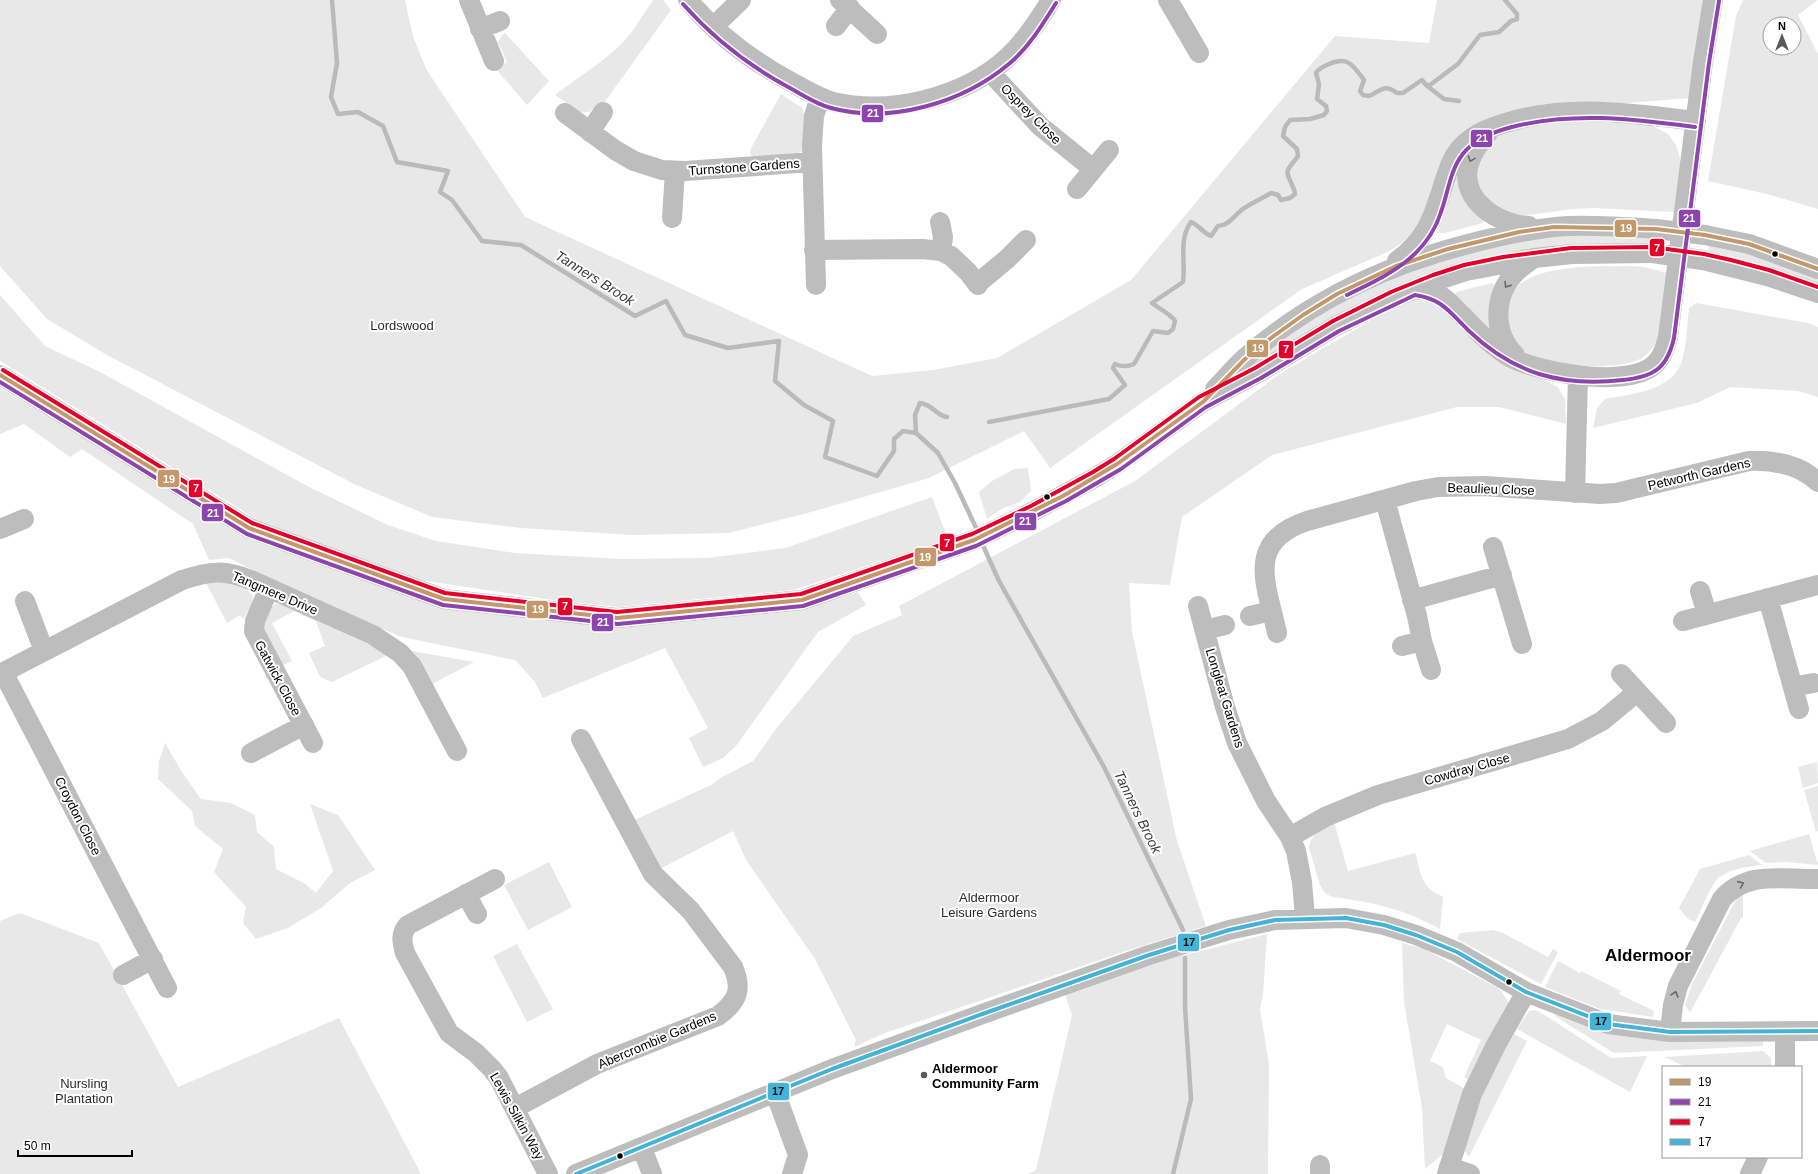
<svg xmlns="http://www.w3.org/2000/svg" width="1818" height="1174" viewBox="0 0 1818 1174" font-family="Arial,sans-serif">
  <rect width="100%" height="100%" fill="#fff"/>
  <path fill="#e8e8e8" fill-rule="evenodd" d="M 0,0 L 405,0 L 413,36 L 426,69 L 525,217 L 872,376 L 933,370 L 997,358 L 1131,280 L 1335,36 L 1429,43 L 1437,0 L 1706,0 L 1690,98 L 1627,103 L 1584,102 L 1543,104 L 1488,120 L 1424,221 L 1406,240 L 1390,251 L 1302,289 L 1050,468 L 1024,431 L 929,478 L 815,511 L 729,533 L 632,535 L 521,528 L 432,517 L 354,484 L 107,355 L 47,319 L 0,266 Z
    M 653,0 L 663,0 L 671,10 L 601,107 L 597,104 L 589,112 L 580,112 L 555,95 C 579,76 606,61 626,39 C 636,27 644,13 653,0 Z
    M 1743,0 L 1818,0 L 1798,15 L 1818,54 L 1818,209 L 1767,194 L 1708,181 L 1736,16 ZM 1770,24 L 1794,24 L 1794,48 L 1770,48 Z
    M 505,33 L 549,81 L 527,105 L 496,69 L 507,62 L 498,42 L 502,35 Z
    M 781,94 L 802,108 L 806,118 L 805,149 L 799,153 L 753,158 L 750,153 L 751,148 Z
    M 1564,119 L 1649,124 L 1668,134 L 1676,145 L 1681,162 L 1675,212 L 1594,208 L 1572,209 L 1516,217 L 1493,209 L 1475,181 L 1475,171 L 1491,139 L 1507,131 Z
    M 1461,154 L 1484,219 L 1483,223 L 1445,233 L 1437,233 Z
    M 1574,235 L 1658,238 L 1658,248 L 1523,251 L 1254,366 L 1251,362 L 1298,328 L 1357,294 L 1443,259 L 1516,242 Z
    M 1709,245 L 1744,252 L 1818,278 L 1818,284 L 1708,253 Z
    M 1632,266 L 1644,267 L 1667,273 L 1659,336 C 1656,345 1649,354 1640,359 C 1616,372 1544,366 1523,351 C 1519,348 1507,327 1506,322 C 1505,320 1506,316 1507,313 C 1507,309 1508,303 1509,298 C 1524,262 1599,267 1632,266 Z
    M 1492,283 L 1495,286 L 1494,334 L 1455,296 L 1456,292 Z
    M 0,295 L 45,346 L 100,372 L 309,487 L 388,525 L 436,541 L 515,553 L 620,559 L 707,558 L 785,548 L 932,497 L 948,539 L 793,590 L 619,607 L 566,602 L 420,580 L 256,521 L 240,509 L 0,361 Z
    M 1409,298 L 1423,298 L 1440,306 L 1503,359 L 1558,387 L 1565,399 L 1566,424 L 1499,407 L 1457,407 L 1272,455 L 1182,517 L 1170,585 L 1129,583 L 1132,632 L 1177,841 L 1206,926 L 1129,950 L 885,1033 L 854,1047 L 856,1040 L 815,959 L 746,860 L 733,831 L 660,869 L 630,822 L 711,785 L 722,777 L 753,761 L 776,729 L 853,636 L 902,615 L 899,606 L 1135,481 L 1281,373 Z
    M 1696,303 L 1808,323 L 1818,327 L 1818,397 L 1798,391 L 1730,387 L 1697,403 L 1593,428 L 1597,408 L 1605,399 C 1631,394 1671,391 1681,363 C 1687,346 1687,325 1689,308 Z
    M 0,388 L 120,458 L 244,534 L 441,604 L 605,627 L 717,618 L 809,607 L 858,592 L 866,605 L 818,632 L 736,746 L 723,758 L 703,767 L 689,738 L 708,728 L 665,648 L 543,698 L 535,682 L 515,660 L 402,637 L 309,599 L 229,558 L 209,560 L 193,524 L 82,449 L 70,457 L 24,424 L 0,434 Z
    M 1028,468 L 1031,491 L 1020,502 L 1003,508 L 987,519 L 979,492 L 992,481 L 1014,469 Z
    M 224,582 L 239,584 L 252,594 L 253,602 L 243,619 L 240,615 L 227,623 L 206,583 Z
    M 276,604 L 281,604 L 390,654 L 332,682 L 320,677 L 309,653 L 325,646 L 316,621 L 294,611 L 272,623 L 292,661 L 281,666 C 271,648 250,620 276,604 Z
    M 412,651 L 474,662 L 432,684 L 417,656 Z
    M 165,743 L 182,772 L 201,799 L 231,803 L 255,815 L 257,832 L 274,847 L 276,869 L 304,883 L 316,893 L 333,871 L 310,804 L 338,815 L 375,870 L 350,883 L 321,908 L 288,928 L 256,939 L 243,923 L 246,907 L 214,872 L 223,849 L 195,826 L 192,811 L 158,779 L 159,761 Z
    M 1817,762 L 1818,783 L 1803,788 L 1798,767 Z
    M 1818,786 L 1818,831 L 1816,832 L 1804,790 Z
    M 1334,822 L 1348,871 L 1415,853 C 1421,872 1421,889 1442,896 L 1443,898 L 1440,929 C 1401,908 1376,903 1333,897 C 1327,895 1323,892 1320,885 L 1309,848 C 1311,833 1323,828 1334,822 Z
    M 1809,834 L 1818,865 L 1786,862 L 1766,863 L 1750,851 Z
    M 1749,855 L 1762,865 C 1748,866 1723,870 1715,882 C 1707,893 1702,909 1695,922 L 1688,919 L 1679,908 L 1700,869 Z
    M 549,862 L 572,907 L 528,930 L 504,885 Z
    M 1743,893 L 1743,918 L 1741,918 L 1690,1013 L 1685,1005 L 1691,986 L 1733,905 L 1738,897 Z
    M 20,913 L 99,943 L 178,1087 L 339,1018 L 421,1174 L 0,1174 L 0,921 Z
    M 1493,930 L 1501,932 L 1548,957 L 1553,949 L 1558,952 L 1541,984 L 1457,939 L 1460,933 Z
    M 1267,934 L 1263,994 L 1260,1009 L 1269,1064 L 1268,1174 L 1028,1174 L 1036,1170 L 1072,1015 L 1065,994 L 1161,961 Z
    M 1402,943 L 1424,949 L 1498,988 C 1504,994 1507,1001 1512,1006 L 1471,1082 L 1464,1077 L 1481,1040 L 1447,1024 L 1430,1061 L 1443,1067 L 1446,1078 L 1467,1090 L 1448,1150 L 1425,1169 L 1422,1108 L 1404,1002 Z
    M 517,944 L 553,1009 L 527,1022 L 493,956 Z
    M 1558,961 L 1580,973 L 1581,971 L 1621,991 L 1619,994 L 1654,1011 L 1653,1017 L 1600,1009 L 1545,987 Z
    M 1535,1010 L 1543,1014 L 1611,1058 L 1647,1056 L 1630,1092 L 1517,1029 L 1529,1011 Z
    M 1556,1014 L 1763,1038 L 1763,1046 L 1614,1053 L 1555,1016 Z
    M 1514,1034 L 1527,1041 L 1469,1157 L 1465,1152 L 1464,1147 L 1471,1124 L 1495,1065 Z
    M 1763,1051 L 1771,1058 L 1771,1067 L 1686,1067 L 1664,1057 Z"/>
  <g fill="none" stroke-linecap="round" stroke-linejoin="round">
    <path stroke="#bababa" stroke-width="4.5" d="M 332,0 L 337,63 L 331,97 L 338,114 L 358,112 L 383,126 L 397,162 L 448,171 L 440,192 L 452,200 L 482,241 L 521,245 L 635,316 L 666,301 L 685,335 L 728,348 L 779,341 L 775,381 L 804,405 L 833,421 L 825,457 L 877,476 L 894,451 L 894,439 L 903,431 L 916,433 L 938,453 L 955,483 L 978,532
      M 1426,85 L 1444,99 L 1459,101
      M 989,422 L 1109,399 L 1125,385 L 1113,368 L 1115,364 C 1122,367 1127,367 1134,364 L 1153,331 L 1168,333 L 1173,329 L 1175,321 C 1171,314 1159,309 1152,303 L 1183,282 C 1186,262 1178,240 1191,222 C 1199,225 1203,233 1211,236 L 1218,226 C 1231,225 1235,213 1246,207 C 1254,202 1263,198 1271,193 L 1278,195 L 1281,200 L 1290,198 L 1295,194 C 1295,188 1285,174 1288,170 C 1290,165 1295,161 1298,156 L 1297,149 L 1283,136 L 1285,127 L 1290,120 L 1310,119 L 1324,115 L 1327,111 L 1326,106 L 1317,99 L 1319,84 L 1316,73 C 1319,68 1323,67 1329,64 C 1348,56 1353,65 1364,80 L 1360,91 L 1363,95 L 1369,96 C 1381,91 1384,83 1397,93 L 1403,93 L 1422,80 L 1426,85 L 1430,85 L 1458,64 L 1480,35 L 1499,32 L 1511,21 L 1517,19 L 1517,14 L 1505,0
      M 916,433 L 915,415 L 920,403 C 934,405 935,415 947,417
      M 981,541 L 999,581 L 1104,767 L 1183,930
      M 1173,1174 L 1191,1099 L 1185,1007 L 1185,958"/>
    <path stroke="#bdbdbd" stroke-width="20" d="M 469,0 L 494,61
      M 688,0 C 717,35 755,63 795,84 C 807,91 820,98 833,102 C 891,115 963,98 1007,58 C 1024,42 1039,20 1051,0
      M 840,0 L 877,34
      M 1168,0 L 1199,53
      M 836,26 L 850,8
      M 713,27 L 741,0
      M 480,29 L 500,21
      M 990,72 L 1040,126 L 1093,169
      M 565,113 L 615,150 L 634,161 L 662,170 L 685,171 L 812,162
      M 590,132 L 603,112
      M 1488,133 C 1479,143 1471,154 1468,167 C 1461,202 1500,225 1529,226
      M 1077,189 L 1109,150
      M 672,218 L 675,171
      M 940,222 L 943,237 L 941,251
      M 1705,235 L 1749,244 L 1818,269
      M 814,250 L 922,249 L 941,251 L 951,256 L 968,272 L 978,285
      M 1703,260 L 1767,276 L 1818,293
      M 1397,261 C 1435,234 1435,203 1451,163 C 1460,141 1480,131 1502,124 C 1566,103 1630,113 1696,121
      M 977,284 L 1007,259 L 1026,240
      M 816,285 L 812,145 L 814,116 L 820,97
      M 1414,289 C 1421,290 1428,290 1435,293 C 1446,297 1454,308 1463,316 C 1476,330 1492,346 1508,356 C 1538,373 1619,387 1650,368 C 1661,361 1665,349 1668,337 L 1703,62 L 1713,0
      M 1515,355 C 1492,332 1493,294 1517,271 C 1522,266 1529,262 1534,258
      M 0,375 L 249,528 L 444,599 L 617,618 L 802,600 L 974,540 L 1034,511 L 1096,477 L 1117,464 L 1203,402 L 1258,373 L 1336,326 L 1393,298 L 1435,281 L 1466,271 L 1534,258 L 1572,254 L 1652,253
      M 1215,389 C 1225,379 1234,368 1245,358 C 1309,301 1389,264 1472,243 C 1503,235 1535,228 1568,226 C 1597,225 1626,227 1656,229
      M 1575,493 L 1578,375
      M 1385,500 L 1417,616 L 1422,641 L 1431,670
      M 0,529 L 24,519
      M 1493,547 L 1522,644
      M 269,588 L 255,621 L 254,631 L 313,743
      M 1700,591 L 1707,614
      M 1768,598 L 1799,709
      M 1412,600 L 1502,575
      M 25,601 L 44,651
      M 1198,606 L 1225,707 L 1237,743 L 1266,801 L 1290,837 L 1296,851 L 1302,882 L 1305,918
      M 1250,616 L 1271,611
      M 1683,621 L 1818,585
      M 1205,630 L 1225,625
      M 1277,633 C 1267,585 1244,542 1307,521 L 1416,491 L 1438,487 L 1484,486 L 1600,494 L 1616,493 L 1749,461 C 1774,460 1799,464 1818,482
      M 1402,646 L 1422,641
      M 3,672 L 167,988
      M 0,674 L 182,580 C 210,571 225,569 253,581 L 373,635 L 400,653 L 412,666 L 457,751
      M 1621,674 L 1666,723
      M 1793,687 L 1813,683
      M 251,753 L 304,725
      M 1290,837 L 1325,817 L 1378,795 L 1568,739 L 1602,721 L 1637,692
      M 495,879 L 408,925 C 400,934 402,942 405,953 L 449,1033 L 476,1053 L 492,1069 L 499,1078 L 548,1174
      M 466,894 L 477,914
      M 123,975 L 153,959
      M 1670,1032 L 1673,1005 L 1678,986 L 1722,899 C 1747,870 1783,880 1818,879
      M 1785,1067 L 1785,1032
      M 775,1092 L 798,1155 L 792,1174
      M 515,1108 L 597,1064 L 718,1016 C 737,1002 743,990 733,967 L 691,911 L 653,874 L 581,739
      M 642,1148 L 652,1174
      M 1320,1165 L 1320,1174
      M 1449,1167 L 1470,1174
      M 576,1174 L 832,1069 L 988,1012 L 1149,955 L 1229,930 L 1275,920 L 1346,918 L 1384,925 L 1416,935 L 1457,952 L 1526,992 L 1608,1024 L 1670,1032 L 1818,1031
      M 1447,1174 L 1472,1094 L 1496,1045 L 1526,992
      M 1750,1174 L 1758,1157"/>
    <path stroke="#bdbdbd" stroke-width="20" d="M 1656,229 L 1705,235
      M 1652,253 L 1703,260"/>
    <defs>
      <path id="bus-1" d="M 0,375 L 249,528 L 444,599 L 617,618 L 802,600 L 974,540 L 1063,496 L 1117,464 L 1203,402 L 1245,359 L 1271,338 L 1303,315 L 1337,294 L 1396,266 L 1448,249 L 1519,232 L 1554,227 L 1656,229 L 1705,235 L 1749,244 L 1818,269"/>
      <path id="bus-2" d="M 683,4 C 714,39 749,66 790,88 C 803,95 816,104 831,108 C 891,124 963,103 1010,63 C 1029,47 1043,24 1056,3
        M 1347,295 C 1387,276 1427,257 1441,212 C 1448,193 1450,171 1462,155 C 1473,140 1491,133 1508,128 C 1571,111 1632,119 1695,127
        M 0,382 L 247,534 L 443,605 L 618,624 L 803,606 L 976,546 L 1066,501 L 1121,469 L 1206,407 L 1261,378 L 1339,331 L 1415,295 C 1443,299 1450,313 1469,331 C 1514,374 1562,387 1623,380 C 1653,377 1667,369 1674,338 L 1709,63 L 1719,1"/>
      <path id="bus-3" d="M 3,370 L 252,523 L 445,593 L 617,612 L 801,594 L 972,534 L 1031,506 L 1093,472 L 1114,459 L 1199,397 L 1255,368 L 1333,321 L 1391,292 L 1433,275 L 1464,265 L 1503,257 L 1571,248 L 1652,247 L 1704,254 L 1731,260 L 1769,270 L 1818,287"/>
      <path id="bus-4" d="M 576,1174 L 832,1069 L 988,1012 L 1149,955 L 1229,930 L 1275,920 L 1346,918 L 1384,925 L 1416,935 L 1457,952 L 1526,992 L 1608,1024 L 1670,1032 L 1818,1031"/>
    </defs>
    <use href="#bus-1" stroke="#fff" stroke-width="7"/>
    <use href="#bus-2" stroke="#fff" stroke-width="7"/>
    <use href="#bus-3" stroke="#fff" stroke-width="7"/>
    <use href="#bus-4" stroke="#fff" stroke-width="7"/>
    <use href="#bus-1" stroke="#c3986a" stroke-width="4"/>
    <use href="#bus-2" stroke="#8e44ad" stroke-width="4"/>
    <use href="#bus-3" stroke="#e4002b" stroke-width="4"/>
    <use href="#bus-4" stroke="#43b4d7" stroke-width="4"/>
  </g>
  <defs><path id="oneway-chevron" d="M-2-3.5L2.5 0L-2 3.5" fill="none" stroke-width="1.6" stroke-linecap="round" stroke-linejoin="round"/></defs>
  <g stroke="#686868">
    <use href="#oneway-chevron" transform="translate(1471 159) rotate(110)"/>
    <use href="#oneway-chevron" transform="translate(1507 285) rotate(122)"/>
    <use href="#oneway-chevron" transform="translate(1741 884) rotate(-24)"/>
    <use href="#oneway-chevron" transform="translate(1675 994) rotate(-74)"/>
  </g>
  <g fill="#000" stroke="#fff" stroke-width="1.5">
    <circle cx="1775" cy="254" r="3.5"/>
    <circle cx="1047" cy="497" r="3.5"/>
    <circle cx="1509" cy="982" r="3.5"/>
    <circle cx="620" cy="1156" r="3.5"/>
  </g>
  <circle fill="#595959" stroke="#fff" stroke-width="1.5" cx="924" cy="1075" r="4"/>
  <g text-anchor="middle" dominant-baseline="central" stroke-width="4" stroke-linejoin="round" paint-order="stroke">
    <g font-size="13" fill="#000" stroke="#fff">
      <text transform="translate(1031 114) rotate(45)">Osprey Close</text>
      <text transform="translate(744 167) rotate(-4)">Turnstone Gardens</text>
      <text transform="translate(1699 474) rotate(-13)">Petworth Gardens</text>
      <text transform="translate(1491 489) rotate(2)">Beaulieu Close</text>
      <text transform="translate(275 593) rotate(23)">Tangmere Drive</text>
      <text transform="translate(278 678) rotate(62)">Gatwick Close</text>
      <text transform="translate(1225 698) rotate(73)">Longleat Gardens</text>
      <text transform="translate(1467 769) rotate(-16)">Cowdray Close</text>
      <text transform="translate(78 816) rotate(63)">Croydon Close</text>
      <text transform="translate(657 1040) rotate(-23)">Abercrombie Gardens</text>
      <text transform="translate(517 1116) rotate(61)">Lewis Silkin Way</text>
    </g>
    <g font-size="13" fill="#2c2c2c" stroke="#fff">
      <text x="402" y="325">Lordswood</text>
      <text x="989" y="897">Aldermoor<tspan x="989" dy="15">Leisure Gardens</tspan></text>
      <text x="84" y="1083">Nursling<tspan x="84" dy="15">Plantation</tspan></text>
    </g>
    <g font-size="13" font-weight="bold" fill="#000" stroke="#fff" text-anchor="start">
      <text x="932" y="1068">Aldermoor<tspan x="932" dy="15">Community Farm</tspan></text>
    </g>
    <g font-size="14" font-style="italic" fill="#3d3d3d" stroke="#fff">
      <text transform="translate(595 278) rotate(32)">Tanners Brook</text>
      <text transform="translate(1138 812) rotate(64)">Tanners Brook</text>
    </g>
    <g font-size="17" font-weight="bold" fill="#000" stroke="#fff">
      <text x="1648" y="955">Aldermoor</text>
    </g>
  </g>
  <g stroke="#fff" stroke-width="1.5">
    <rect x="861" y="104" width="23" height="19" rx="4" fill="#8e44ad"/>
    <rect x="1470" y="129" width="23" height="19" rx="4" fill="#8e44ad"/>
    <rect x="1678" y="209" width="23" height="19" rx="4" fill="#8e44ad"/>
    <rect x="1614" y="219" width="23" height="19" rx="4" fill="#c3986a"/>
    <rect x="1649" y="238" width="16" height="19" rx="4" fill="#e4002b"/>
    <rect x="1246" y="339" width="23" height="19" rx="4" fill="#c3986a"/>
    <rect x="1278" y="340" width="16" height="19" rx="4" fill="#e4002b"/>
    <rect x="157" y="469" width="23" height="19" rx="4" fill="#c3986a"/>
    <rect x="188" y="479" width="15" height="19" rx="4" fill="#e4002b"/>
    <rect x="201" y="503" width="23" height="19" rx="4" fill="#8e44ad"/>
    <rect x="1014" y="512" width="23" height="19" rx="4" fill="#8e44ad"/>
    <rect x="939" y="533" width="16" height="19" rx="4" fill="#e4002b"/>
    <rect x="914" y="547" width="23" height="20" rx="4" fill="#c3986a"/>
    <rect x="557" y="597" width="16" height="19" rx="4" fill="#e4002b"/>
    <rect x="526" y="600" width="23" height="19" rx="4" fill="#c3986a"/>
    <rect x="591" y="613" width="23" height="19" rx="4" fill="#8e44ad"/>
    <rect x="1177" y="933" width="23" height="19" rx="4" fill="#43b4d7"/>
    <rect x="1589" y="1012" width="23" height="19" rx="4" fill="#43b4d7"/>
    <rect x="767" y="1082" width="23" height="19" rx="4" fill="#43b4d7"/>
  </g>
  <g font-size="11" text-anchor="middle" font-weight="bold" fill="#fff">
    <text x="873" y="117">21</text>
    <text x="1482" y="142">21</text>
    <text x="1689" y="222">21</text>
    <text x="1626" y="232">19</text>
    <text x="1657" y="252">7</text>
    <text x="1258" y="352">19</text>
    <text x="1286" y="353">7</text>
    <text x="169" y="483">19</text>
    <text x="196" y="492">7</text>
    <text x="213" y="517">21</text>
    <text x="1025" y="525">21</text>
    <text x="947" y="547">7</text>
    <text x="925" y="561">19</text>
    <text x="565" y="610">7</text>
    <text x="538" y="613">19</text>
    <text x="603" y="626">21</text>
  </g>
  <g font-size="11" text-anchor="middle" font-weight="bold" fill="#111">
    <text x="1189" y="946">17</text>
    <text x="1601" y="1025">17</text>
    <text x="778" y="1095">17</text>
  </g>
  <rect x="1662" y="1066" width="140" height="92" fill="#ffffff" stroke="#999999"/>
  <rect x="1670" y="1079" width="20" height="6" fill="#c3986a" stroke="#999999"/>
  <text x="1698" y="1086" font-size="12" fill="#000000">19</text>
  <rect x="1670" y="1099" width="20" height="6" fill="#8e44ad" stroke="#999999"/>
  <text x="1698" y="1106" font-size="12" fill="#000000">21</text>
  <rect x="1670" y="1119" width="20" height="6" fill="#e4002b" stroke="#999999"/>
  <text x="1698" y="1126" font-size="12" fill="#000000">7</text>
  <rect x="1670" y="1139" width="20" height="6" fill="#43b4d7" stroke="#999999"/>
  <text x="1698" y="1146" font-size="12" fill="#000000">17</text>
  <g transform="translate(1782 36)"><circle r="19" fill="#ffffff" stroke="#999999"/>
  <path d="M0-3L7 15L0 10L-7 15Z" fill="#595959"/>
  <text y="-6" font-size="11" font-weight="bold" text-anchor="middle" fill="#000000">N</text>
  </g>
  <path d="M18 1150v6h114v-6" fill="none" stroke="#000000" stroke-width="2"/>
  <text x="24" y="1150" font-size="12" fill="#000000" stroke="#ffffff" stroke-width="3" paint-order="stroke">50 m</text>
</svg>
